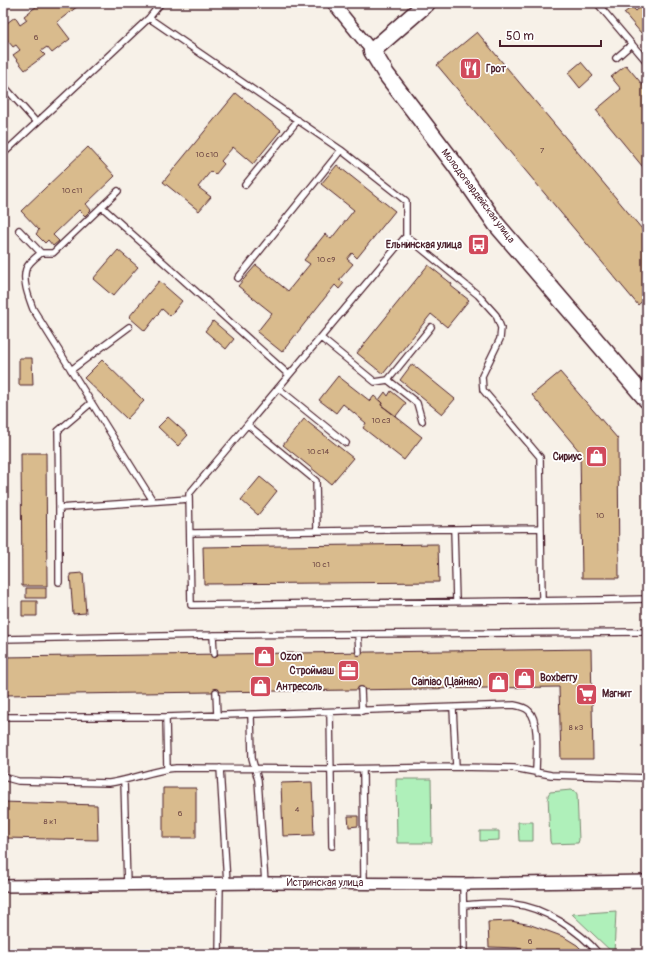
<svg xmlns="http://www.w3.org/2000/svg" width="650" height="957" viewBox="0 0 650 957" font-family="Pangolin,sans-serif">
  <rect width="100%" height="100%" fill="#f7f1e8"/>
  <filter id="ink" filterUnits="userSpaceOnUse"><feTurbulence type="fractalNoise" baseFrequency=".025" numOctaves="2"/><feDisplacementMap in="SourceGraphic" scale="8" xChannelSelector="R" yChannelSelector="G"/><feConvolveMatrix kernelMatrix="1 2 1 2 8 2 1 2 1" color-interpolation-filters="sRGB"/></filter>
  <g filter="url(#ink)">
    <path fill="#aff0ba" stroke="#7c8872" d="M 396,779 L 431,779 L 432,843 L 397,843 Z
      M 571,790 L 575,791 L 577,794 L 579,840 L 578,843 L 551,844 L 550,841 L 548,795 L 550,792 Z
      M 518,822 L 533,822 L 533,841 L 519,841 Z
      M 480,831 L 499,831 L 499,840 L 480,841 Z
      M 616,911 L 614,954 L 572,914 Z"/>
    <path fill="#d9bb8d" stroke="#4a1f2b" d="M 41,3 L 82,3 L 57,22 L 70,39 L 52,53 L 47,47 L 41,51 L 45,55 L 25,70 L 13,55 L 20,50 L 16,45 L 13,47 L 3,35 L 3,26 L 15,17 L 20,25 L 27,20 L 24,16 Z
      M 645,3 L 647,3 L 647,40 L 624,13 L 632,7 L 636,11 Z
      M 477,32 L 647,235 L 647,297 L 638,305 L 437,65 Z
      M 581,62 L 593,76 L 580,88 L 568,73 Z
      M 626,65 L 647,90 L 647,172 L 596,110 L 621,89 L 611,77 Z
      M 236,93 L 281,130 L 253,164 L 233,147 L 221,161 L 224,164 L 215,175 L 211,171 L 198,187 L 211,197 L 199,211 L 163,182 Z
      M 88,147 L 115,176 L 86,204 L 91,210 L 85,216 L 79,210 L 53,235 L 59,241 L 53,246 L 48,240 L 45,243 L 36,234 L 39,230 L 21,211 Z
      M 337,165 L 395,211 L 357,258 L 352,253 L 347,259 L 353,264 L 339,280 L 344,283 L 339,289 L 335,285 L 282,352 L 257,332 L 272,313 L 238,286 L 256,265 L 288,291 L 310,264 L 304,260 L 325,234 L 331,239 L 354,210 L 321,184 Z
      M 118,250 L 138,267 L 113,296 L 93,279 Z
      M 428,265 L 452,284 L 451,286 L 469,300 L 447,327 L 431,314 L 383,374 L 357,353 Z
      M 159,281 L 182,301 L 170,316 L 162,309 L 145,331 L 129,317 Z
      M 213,321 L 234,339 L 226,349 L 205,331 Z
      M 19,358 L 32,358 L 33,385 L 19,385 Z
      M 102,360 L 144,401 L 127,419 L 84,378 Z
      M 412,364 L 455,399 L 442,414 L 400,380 Z
      M 560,372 L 618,439 L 619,578 L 582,578 L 580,452 L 532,395 Z
      M 338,376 L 370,401 L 374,396 L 382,403 L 381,405 L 422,437 L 404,460 L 363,428 L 366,423 L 343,404 L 336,413 L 319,400 Z
      M 391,391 L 406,403 L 396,416 L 381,405 L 382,403 L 379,400 L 385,392 L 388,396 Z
      M 168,417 L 188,435 L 178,446 L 158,427 Z
      M 304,419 L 353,458 L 331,484 L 283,445 Z
      M 21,453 L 46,453 L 47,586 L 22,586 Z
      M 260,477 L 277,491 L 258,515 L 241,500 Z
      M 438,544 L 439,582 L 204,584 L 203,547 Z
      M 83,573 L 86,613 L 73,614 L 70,574 Z
      M 26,588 L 46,588 L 46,598 L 26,598 Z
      M 22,601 L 37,601 L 37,616 L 22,616 Z
      M 591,649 L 593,759 L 561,759 L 559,687 L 3,695 L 3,657 Z
      M 312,782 L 314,835 L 283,836 L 281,783 Z
      M 163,788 L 196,788 L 196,838 L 163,838 Z
      M 3,802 L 97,805 L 98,840 L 3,838 Z
      M 348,816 L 358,816 L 358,826 L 349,827 Z
      M 511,921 L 531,925 L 564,937 L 577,945 L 586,954 L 537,954 L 517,948 L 489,947 L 488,922 Z"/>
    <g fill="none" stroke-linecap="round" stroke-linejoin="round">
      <defs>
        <path id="lane" d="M 597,3 L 647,62
          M 149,18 L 341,150
          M 616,58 L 632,44
          M 3,85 L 36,122
          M 3,154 L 149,18 L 161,3
          M 245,185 L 298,120
          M 118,191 L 53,253 L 41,253 C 36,257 29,262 26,269 C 22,281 29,298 33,309 L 153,501
          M 102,207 L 289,375
          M 19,230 L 41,253
          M 238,278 L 341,150 L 406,201 L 406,236
          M 321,338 L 375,382 L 388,380 L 431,327
          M 71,370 L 129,327
          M 388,380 L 417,403 L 422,421
          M 278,388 L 346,443
          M 248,425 L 316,481 L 317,531
          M 59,508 L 58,431 L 91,403
          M 454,529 L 541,528
          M 190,533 L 454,529 L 456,601
          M 59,582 L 59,508 L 189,499
          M 542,600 L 540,457 L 483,390 L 482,376 L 500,339 L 501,328 L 496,315 L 478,295 L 406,236 L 189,494 L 191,605 L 600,600 L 647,599
          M 358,634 L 359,652
          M 213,635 L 214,654
          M 3,639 L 213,635 L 647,632
          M 361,690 L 362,711
          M 216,692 L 217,716
          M 453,708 L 456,767
          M 330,712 L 332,846
          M 251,715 L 252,758 L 258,780 L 265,883
          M 3,717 L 166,717 L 514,705 C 520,706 525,707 529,711 C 540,721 536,758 536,773
          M 166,717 L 167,769
          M 220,768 L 227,883
          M 363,769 L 364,883
          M 3,775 L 7,778 L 18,781 L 109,783 C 132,780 153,770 176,768 L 331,769 L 456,767 L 514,768 L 551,775 L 647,778
          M 124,781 L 127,885
          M 463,884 L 464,954
          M 464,905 C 480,904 497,902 513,904 C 544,907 580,931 599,954
          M 219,954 L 220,883"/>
        <path id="street" d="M 333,3 L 372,51
          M 3,886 L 265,883 L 463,884 L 647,881"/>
        <path id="secondary" d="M 427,3 L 372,51 L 386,74 L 456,166 L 496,224 L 647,400"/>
      </defs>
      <use href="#lane" stroke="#4a1f2b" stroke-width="8"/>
      <use href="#street" stroke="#4a1f2b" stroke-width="14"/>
      <use href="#secondary" stroke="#4a1f2b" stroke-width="19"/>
      <use href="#lane" stroke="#fff" stroke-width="5.5"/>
      <use href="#street" stroke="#fff" stroke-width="11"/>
      <use href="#secondary" stroke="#fff" stroke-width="16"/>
    </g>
  </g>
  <defs>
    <symbol id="restaurant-square" viewBox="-11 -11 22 22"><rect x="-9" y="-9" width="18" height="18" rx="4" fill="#d1495b" stroke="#fff"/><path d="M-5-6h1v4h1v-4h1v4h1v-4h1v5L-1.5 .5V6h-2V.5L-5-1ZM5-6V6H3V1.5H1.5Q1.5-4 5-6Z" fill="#fff"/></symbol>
    <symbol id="bus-square" viewBox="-11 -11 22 22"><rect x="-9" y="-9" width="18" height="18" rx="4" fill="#d1495b" stroke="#fff"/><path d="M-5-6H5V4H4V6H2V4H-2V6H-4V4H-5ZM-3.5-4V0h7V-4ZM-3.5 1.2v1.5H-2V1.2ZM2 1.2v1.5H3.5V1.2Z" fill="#fff"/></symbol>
    <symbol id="shop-square" viewBox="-11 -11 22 22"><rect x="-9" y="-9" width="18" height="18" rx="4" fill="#d1495b" stroke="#fff"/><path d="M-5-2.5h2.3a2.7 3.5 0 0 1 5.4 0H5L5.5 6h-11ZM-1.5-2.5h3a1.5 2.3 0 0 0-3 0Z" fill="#fff"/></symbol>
    <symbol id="office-square" viewBox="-11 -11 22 22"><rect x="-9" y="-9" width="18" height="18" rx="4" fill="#d1495b" stroke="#fff"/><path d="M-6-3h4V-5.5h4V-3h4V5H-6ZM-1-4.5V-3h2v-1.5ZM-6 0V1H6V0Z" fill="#fff"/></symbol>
    <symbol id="supermarket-square" viewBox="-11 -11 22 22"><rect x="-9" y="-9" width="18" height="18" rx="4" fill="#d1495b" stroke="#fff"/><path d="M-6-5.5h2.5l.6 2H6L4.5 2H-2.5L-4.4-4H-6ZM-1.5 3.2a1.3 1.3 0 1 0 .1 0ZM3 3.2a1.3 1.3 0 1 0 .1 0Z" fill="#fff"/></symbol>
  </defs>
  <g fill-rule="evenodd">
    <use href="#restaurant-square" x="458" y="56" width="25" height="25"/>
    <use href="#bus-square" x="466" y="232" width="25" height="25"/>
    <use href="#shop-square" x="584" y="444" width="25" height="25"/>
    <use href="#shop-square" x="252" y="644" width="25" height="25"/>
    <use href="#office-square" x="336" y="658" width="25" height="25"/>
    <use href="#shop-square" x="512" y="666" width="25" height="25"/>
    <use href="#shop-square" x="486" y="670" width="25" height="25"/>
    <use href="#shop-square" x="248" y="674" width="25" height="25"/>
    <use href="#supermarket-square" x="574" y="682" width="25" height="25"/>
  </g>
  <g text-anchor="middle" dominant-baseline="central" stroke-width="3.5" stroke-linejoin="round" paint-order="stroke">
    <g font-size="8" fill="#6e4644">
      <text x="36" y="37">6</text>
      <text x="542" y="150">7</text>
      <text x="207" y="154">10 с10</text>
      <text x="72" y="190">10 с11</text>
      <text x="326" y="259">10 с9</text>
      <text x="381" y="420">10 с3</text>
      <text x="318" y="451">10 с14</text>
      <text x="600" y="515">10</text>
      <text x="321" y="564">10 с1</text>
      <text x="576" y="727">8 к3</text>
      <text x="297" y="809">4</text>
      <text x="180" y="813">6</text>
      <text x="50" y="821">8 к1</text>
      <text x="530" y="941">6</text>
    </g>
    <g font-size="10" font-weight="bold" fill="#4a1f2b" stroke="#fff" text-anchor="start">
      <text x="486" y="69">Грот</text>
      <text x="462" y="245" text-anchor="end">Ельнинская улица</text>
      <text x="582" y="457" text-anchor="end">Сириус</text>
      <text x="280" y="657">Ozon</text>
      <text x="334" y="671" text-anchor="end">Строймаш</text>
      <text x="540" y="678">Boxberry</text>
      <text x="482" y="682" text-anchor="end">Cainiao (Цайняо)</text>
      <text x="276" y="687">Антресоль</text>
      <text x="602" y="694">Магнит</text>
    </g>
    <g font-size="10" fill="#4a1f2b" stroke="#fff">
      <text transform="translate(478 196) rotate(53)">Молодогвардейская улица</text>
      <text x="325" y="883">Истринская улица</text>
    </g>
  </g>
  <rect width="650" height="957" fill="none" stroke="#fff" stroke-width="16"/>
  <rect x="8" y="8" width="634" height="941" fill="none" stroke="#4a1f2b" stroke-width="1.5" filter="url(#ink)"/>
  <path d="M500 40v6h101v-6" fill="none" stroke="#4a1f2b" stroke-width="2"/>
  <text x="506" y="40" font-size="12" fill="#4a1f2b" stroke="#ffffff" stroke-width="3" paint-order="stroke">50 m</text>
</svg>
